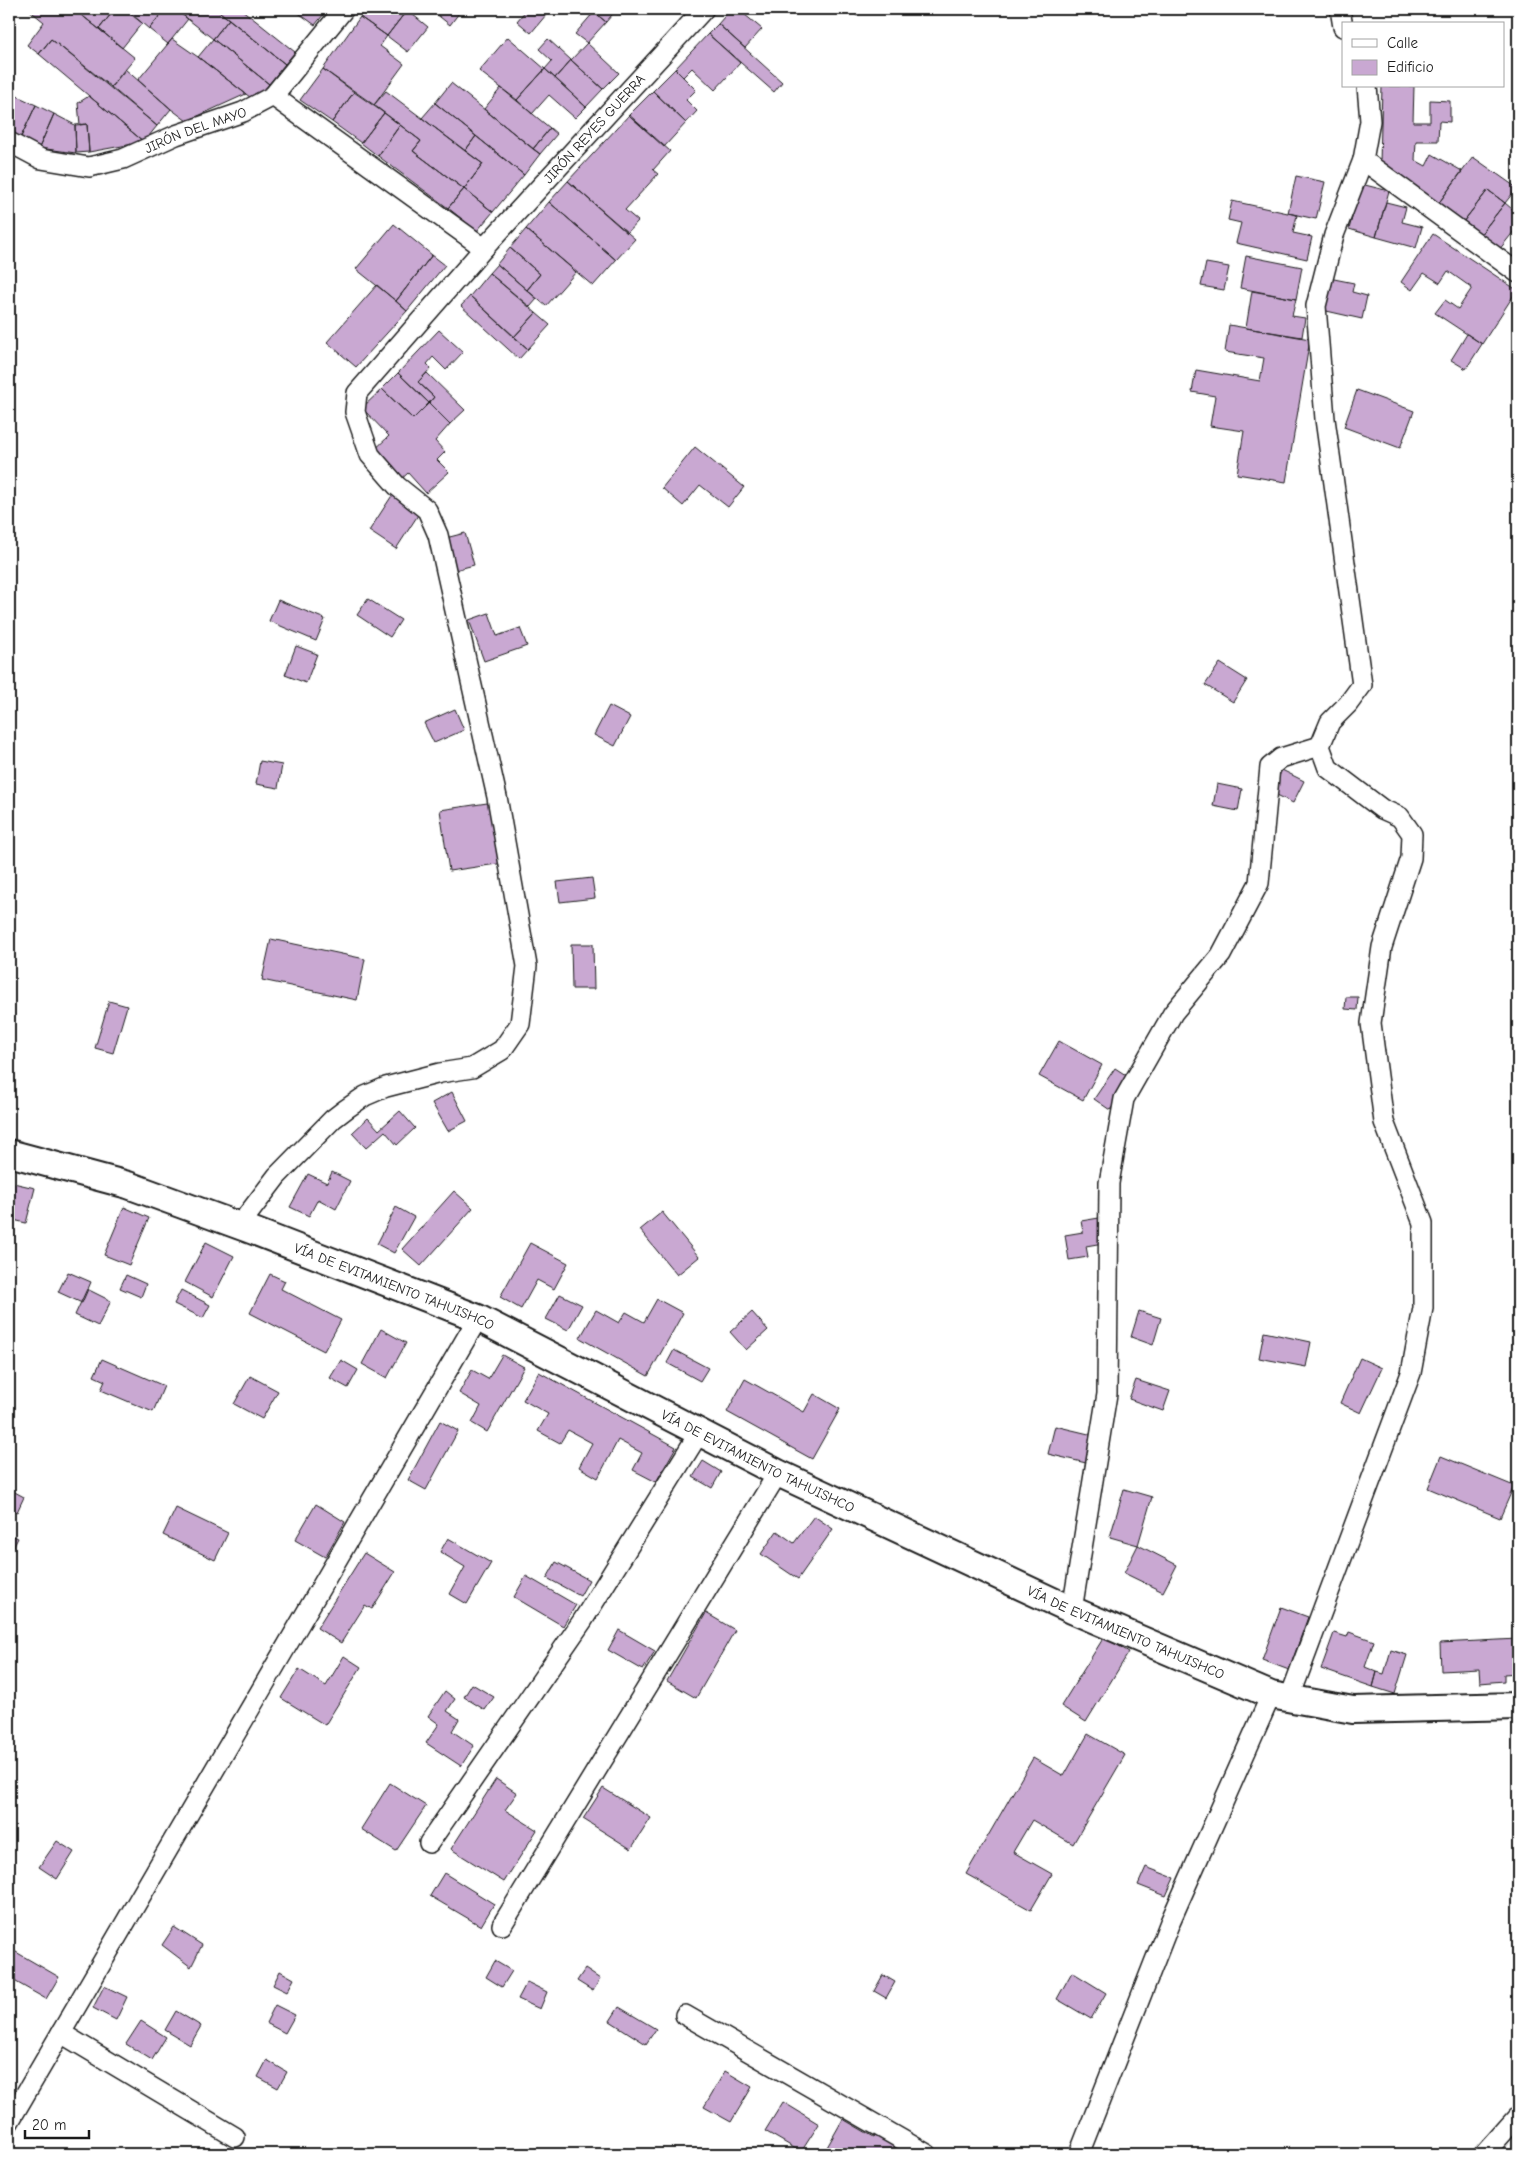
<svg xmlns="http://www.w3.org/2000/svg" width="1527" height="2163" viewBox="0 0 1527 2163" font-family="'Comic Neue',sans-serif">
  <rect width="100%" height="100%" fill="#fff"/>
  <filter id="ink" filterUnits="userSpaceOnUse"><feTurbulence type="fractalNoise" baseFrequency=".02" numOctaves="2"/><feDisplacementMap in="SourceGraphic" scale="10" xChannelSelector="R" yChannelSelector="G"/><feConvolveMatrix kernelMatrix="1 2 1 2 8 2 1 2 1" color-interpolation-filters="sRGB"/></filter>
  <g filter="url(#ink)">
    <path fill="#c9a8d2" stroke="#1c1c1c" d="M 28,9 L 74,9 L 135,58 L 111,87 L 51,39 L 39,54 L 27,45 L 44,22 Z
      M 74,9 L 115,9 L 99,29 Z
      M 115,9 L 124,9 L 142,23 L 122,48 L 99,29 Z
      M 126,9 L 165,9 L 149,29 Z
      M 165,9 L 175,9 L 188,19 L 168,44 L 149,29 Z
      M 175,9 L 216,9 L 229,19 L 213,39 Z
      M 216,9 L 241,9 L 295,52 L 285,64 Z
      M 293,9 L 328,9 L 315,25 Z
      M 366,9 L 405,9 L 407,10 L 387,36 L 360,17 Z
      M 430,9 L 462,9 L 450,25 Z
      M 527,9 L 551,9 L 531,33 L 517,21 Z
      M 582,9 L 617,9 L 606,22 L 594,12 L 591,16 Z
      M 731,9 L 738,9 L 762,29 L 745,48 L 718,24 Z
      M 849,9 L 864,9 L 857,16 Z
      M 407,10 L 428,27 L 408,52 L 387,36 Z
      M 594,12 L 606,22 L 587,43 L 575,34 Z
      M 360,17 L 387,36 L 380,46 L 404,64 L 374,105 L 323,69 Z
      M 229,19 L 285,64 L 269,84 L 213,39 Z
      M 718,24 L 782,82 L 774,92 L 708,34 Z
      M 708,34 L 740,63 L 715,90 L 692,68 L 683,77 L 675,69 Z
      M 508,37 L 545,69 L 517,100 L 479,71 Z
      M 51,39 L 157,126 L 144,142 L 39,54 Z
      M 172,39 L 198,57 L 246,94 L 187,121 L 171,109 L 138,80 Z
      M 213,39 L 269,84 L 255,101 L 198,57 Z
      M 548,39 L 571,60 L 555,78 L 545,69 L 552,61 L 539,49 Z
      M 587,43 L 619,73 L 603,89 L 571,60 Z
      M 571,60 L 603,89 L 586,107 L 555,78 Z
      M 125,69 L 171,109 L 157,126 L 111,87 Z
      M 323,69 L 354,92 L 332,122 L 300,100 Z
      M 545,69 L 586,107 L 575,118 L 549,95 L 532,114 L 517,100 Z
      M 675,69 L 696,90 L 686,100 L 697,111 L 686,123 L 653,91 Z
      M 451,83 L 540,154 L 524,175 L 435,103 Z
      M 1382,86 L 1414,86 L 1413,122 L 1430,122 L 1430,100 L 1450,101 L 1450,122 L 1439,121 L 1438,141 L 1416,141 L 1415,160 L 1426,166 L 1432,154 L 1462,171 L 1438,204 L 1380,163 Z
      M 501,88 L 550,128 L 533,149 L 484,109 Z
      M 386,91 L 483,164 L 464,189 L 413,151 L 421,141 L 374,105 Z
      M 653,91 L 686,123 L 664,147 L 629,115 Z
      M 354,92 L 384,113 L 361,143 L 332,122 Z
      M 15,95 L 36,105 L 20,139 L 9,133 L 9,109 Z
      M 89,96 L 144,142 L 89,152 L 87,124 L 80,125 L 78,103 Z
      M 435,103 L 476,136 L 465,151 L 422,118 Z
      M 36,105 L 54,114 L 39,148 L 20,139 Z
      M 384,113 L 400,125 L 378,156 L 361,143 Z
      M 54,114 L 75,125 L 76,153 L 39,148 Z
      M 629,115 L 670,151 L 653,170 L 658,174 L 625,210 L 638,221 L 627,233 L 568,181 Z
      M 87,124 L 89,152 L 76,153 L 75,125 Z
      M 400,125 L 421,141 L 413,151 L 464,189 L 448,208 L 378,156 Z
      M 550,128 L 557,134 L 540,154 L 533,149 Z
      M 476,136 L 524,175 L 493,212 L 464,189 L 483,164 L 465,151 Z
      M 1473,157 L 1517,188 L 1505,203 L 1488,190 L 1463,222 L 1438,204 Z
      M 1296,176 L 1325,182 L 1316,219 L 1288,213 Z
      M 568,181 L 635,239 L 616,260 L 549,202 Z
      M 1361,184 L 1389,191 L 1376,237 L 1349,229 Z
      M 464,189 L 493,212 L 477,231 L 448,208 Z
      M 1488,190 L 1505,203 L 1480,235 L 1463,222 Z
      M 1232,201 L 1297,215 L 1293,233 L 1312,237 L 1307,259 L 1236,243 L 1241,223 L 1228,220 Z
      M 549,202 L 616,260 L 593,286 L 526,229 Z
      M 1386,202 L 1406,207 L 1402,222 L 1422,227 L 1416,248 L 1376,237 Z
      M 1505,203 L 1518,214 L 1518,226 L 1499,250 L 1480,235 Z
      M 394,224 L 432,255 L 396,301 L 356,269 Z
      M 526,229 L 576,272 L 546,306 L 527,290 L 540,274 L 510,248 Z
      M 1433,234 L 1517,290 L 1482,344 L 1435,313 L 1445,300 L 1458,309 L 1472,288 L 1448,271 L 1440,283 L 1424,273 L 1412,290 L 1401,282 Z
      M 510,248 L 540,274 L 527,290 L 497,264 Z
      M 432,255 L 445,265 L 407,311 L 396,301 Z
      M 1246,256 L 1302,267 L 1296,299 L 1240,288 Z
      M 1206,263 L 1229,267 L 1224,290 L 1201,286 Z
      M 497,264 L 537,299 L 530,307 L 489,273 Z
      M 489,273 L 536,313 L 514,337 L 470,296 Z
      M 1329,278 L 1354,283 L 1352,292 L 1367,296 L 1362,319 L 1322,310 Z
      M 377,285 L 407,311 L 356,367 L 327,342 Z
      M 1252,291 L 1296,299 L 1292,316 L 1305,318 L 1302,337 L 1246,328 Z
      M 470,296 L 528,349 L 519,359 L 461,306 Z
      M 536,313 L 550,325 L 528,349 L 514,337 Z
      M 1229,325 L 1310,339 L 1286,482 L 1237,474 L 1244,431 L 1210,426 L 1215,396 L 1192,392 L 1196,370 L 1260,381 L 1264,358 L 1225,352 Z
      M 439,330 L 463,352 L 446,370 L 433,357 L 427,364 L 431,368 L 418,382 L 434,397 L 429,403 L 398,373 Z
      M 1467,334 L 1482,344 L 1466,369 L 1451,360 Z
      M 398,373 L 429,403 L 413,419 L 382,389 Z
      M 427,373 L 465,410 L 450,424 L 429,403 L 434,397 L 418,382 Z
      M 382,389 L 413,419 L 429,403 L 450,424 L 435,441 L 445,452 L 437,460 L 449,472 L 426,493 L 408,473 L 397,483 L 370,454 L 389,436 L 362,408 Z
      M 1357,390 L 1414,411 L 1400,448 L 1344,427 Z
      M 695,447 L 744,487 L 728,507 L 700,485 L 683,506 L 662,488 Z
      M 393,494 L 420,512 L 396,549 L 369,531 Z
      M 465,533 L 474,565 L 451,571 L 442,539 Z
      M 368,599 L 401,620 L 390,637 L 357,615 Z
      M 278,600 L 325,619 L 316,641 L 269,621 Z
      M 489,613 L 497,636 L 520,628 L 527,646 L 484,661 L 469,620 Z
      M 296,646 L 317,654 L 306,683 L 285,675 Z
      M 1220,663 L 1247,680 L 1233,702 L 1205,685 Z
      M 609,706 L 630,717 L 615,746 L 594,735 Z
      M 455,709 L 464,730 L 434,743 L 424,723 Z
      M 260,761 L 282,765 L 278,788 L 256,784 Z
      M 1282,770 L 1304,781 L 1293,803 L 1271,792 Z
      M 1217,784 L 1242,789 L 1238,811 L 1213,806 Z
      M 494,802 L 504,863 L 449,871 L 440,810 Z
      M 592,878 L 595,898 L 560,902 L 557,882 Z
      M 271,939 L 365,959 L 357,1000 L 262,980 Z
      M 571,944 L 593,944 L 594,989 L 572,989 Z
      M 1346,997 L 1358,997 L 1357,1010 L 1345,1009 Z
      M 109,1001 L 127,1006 L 113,1053 L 95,1048 Z
      M 1059,1041 L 1102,1065 L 1083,1100 L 1039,1076 Z
      M 1115,1068 L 1132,1079 L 1110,1110 L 1094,1099 Z
      M 452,1092 L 467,1121 L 448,1131 L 432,1103 Z
      M 400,1111 L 415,1128 L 397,1145 L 385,1131 L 366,1148 L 352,1133 L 368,1118 L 379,1130 Z
      M 332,1172 L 350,1181 L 336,1209 L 318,1199 L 309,1216 L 290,1207 L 308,1174 L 327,1183 Z
      M 9,1182 L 35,1188 L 26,1223 L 9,1219 Z
      M 454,1191 L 473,1208 L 421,1266 L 402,1249 Z
      M 124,1207 L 149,1218 L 129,1265 L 104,1255 Z
      M 396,1207 L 414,1217 L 394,1253 L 377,1244 Z
      M 662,1212 L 699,1257 L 677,1275 L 640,1230 Z
      M 1099,1218 L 1103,1243 L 1086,1246 L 1088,1257 L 1069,1260 L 1065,1235 L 1083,1232 L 1081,1221 Z
      M 206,1242 L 234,1256 L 213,1297 L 185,1282 Z
      M 530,1243 L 568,1263 L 554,1289 L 537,1280 L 521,1309 L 500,1297 Z
      M 68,1272 L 91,1282 L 82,1303 L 58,1292 Z
      M 270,1274 L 285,1281 L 281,1289 L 341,1320 L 324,1351 L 250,1313 Z
      M 126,1275 L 146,1284 L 141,1297 L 120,1288 Z
      M 87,1289 L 111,1301 L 98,1326 L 75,1315 Z
      M 181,1290 L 210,1305 L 203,1318 L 174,1304 Z
      M 560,1294 L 582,1305 L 568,1330 L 546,1319 Z
      M 657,1299 L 683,1313 L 648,1376 L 580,1338 L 596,1310 L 619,1323 L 626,1312 L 644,1322 Z
      M 1139,1311 L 1161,1318 L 1153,1345 L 1131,1337 Z
      M 752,1312 L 768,1330 L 746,1350 L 730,1332 Z
      M 381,1329 L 406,1343 L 387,1378 L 362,1364 Z
      M 1264,1332 L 1311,1342 L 1306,1367 L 1259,1358 Z
      M 674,1350 L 708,1368 L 700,1381 L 667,1363 Z
      M 502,1355 L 524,1367 L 487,1432 L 472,1423 L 481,1406 L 459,1393 L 472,1370 L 488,1379 Z
      M 1360,1358 L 1382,1368 L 1361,1413 L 1340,1403 Z
      M 102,1359 L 164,1386 L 153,1412 L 101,1390 L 105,1381 L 94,1376 Z
      M 341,1360 L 358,1370 L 348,1388 L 330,1378 Z
      M 539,1372 L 676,1447 L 656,1482 L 633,1470 L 642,1453 L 618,1440 L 598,1478 L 579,1467 L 592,1443 L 568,1430 L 560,1443 L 538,1431 L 548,1414 L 523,1400 Z
      M 250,1376 L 278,1391 L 262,1419 L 234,1404 Z
      M 745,1379 L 804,1412 L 814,1394 L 840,1409 L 812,1459 L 727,1412 Z
      M 1136,1380 L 1170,1391 L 1163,1411 L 1129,1399 Z
      M 440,1421 L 458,1431 L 426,1490 L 408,1480 Z
      M 1055,1426 L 1093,1435 L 1086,1463 L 1048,1454 Z
      M 1441,1456 L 1514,1486 L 1500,1518 L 1428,1488 Z
      M 703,1461 L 721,1472 L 712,1488 L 693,1477 Z
      M 9,1489 L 24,1497 L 17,1512 L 9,1508 Z
      M 1124,1489 L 1152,1497 L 1138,1545 L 1110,1537 Z
      M 316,1504 L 345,1522 L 325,1557 L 295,1540 Z
      M 176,1508 L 228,1533 L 215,1560 L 163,1535 Z
      M 814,1516 L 833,1529 L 798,1579 L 761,1554 L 777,1531 L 794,1543 Z
      M 9,1534 L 18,1538 L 9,1556 Z
      M 448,1538 L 491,1563 L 467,1604 L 450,1594 L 465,1567 L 440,1552 Z
      M 1138,1545 L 1177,1565 L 1163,1592 L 1124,1573 Z
      M 364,1553 L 395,1572 L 372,1609 L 365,1605 L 341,1643 L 317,1628 Z
      M 556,1562 L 589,1580 L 580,1596 L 547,1578 Z
      M 526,1576 L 576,1605 L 563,1626 L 514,1597 Z
      M 1281,1607 L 1308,1617 L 1289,1670 L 1262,1660 Z
      M 706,1613 L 735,1630 L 696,1698 L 667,1681 Z
      M 619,1630 L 655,1651 L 643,1670 L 608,1650 Z
      M 1349,1632 L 1374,1641 L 1365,1667 L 1377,1672 L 1373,1687 L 1321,1669 L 1334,1633 L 1347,1637 Z
      M 1104,1637 L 1129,1652 L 1086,1722 L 1061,1706 Z
      M 1518,1639 L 1518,1673 L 1504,1674 L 1504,1681 L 1480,1683 L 1479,1669 L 1441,1671 L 1440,1643 Z
      M 1391,1650 L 1407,1655 L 1395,1694 L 1373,1687 L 1377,1672 L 1384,1674 Z
      M 344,1656 L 361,1667 L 325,1725 L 281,1698 L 299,1669 L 326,1686 Z
      M 472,1684 L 494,1697 L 485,1710 L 464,1697 Z
      M 445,1691 L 455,1699 L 447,1711 L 459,1719 L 452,1731 L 474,1746 L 461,1766 L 426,1743 L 439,1724 L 428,1716 Z
      M 1088,1734 L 1125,1755 L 1073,1844 L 1032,1820 L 1013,1852 L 1052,1874 L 1031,1910 L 966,1874 L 1033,1758 L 1064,1776 Z
      M 496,1779 L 517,1793 L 505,1810 L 537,1830 L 504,1882 L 451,1849 Z
      M 390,1783 L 426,1806 L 396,1851 L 361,1829 Z
      M 603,1788 L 651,1818 L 631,1849 L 583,1819 Z
      M 57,1841 L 74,1852 L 57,1879 L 39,1867 Z
      M 1146,1867 L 1174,1878 L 1166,1896 L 1138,1885 Z
      M 444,1873 L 494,1904 L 481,1926 L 430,1896 Z
      M 174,1927 L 202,1945 L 191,1967 L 162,1945 Z
      M 9,1948 L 59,1977 L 46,1999 L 9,1978 Z
      M 495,1961 L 512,1971 L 502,1987 L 486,1977 Z
      M 585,1969 L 600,1979 L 593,1991 L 577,1981 Z
      M 280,1971 L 294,1979 L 287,1992 L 273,1985 Z
      M 1072,1972 L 1106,1993 L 1091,2019 L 1057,1999 Z
      M 883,1975 L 895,1982 L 886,1998 L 874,1991 Z
      M 527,1982 L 547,1992 L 540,2009 L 518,1999 Z
      M 104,1986 L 127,1997 L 116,2020 L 93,2008 Z
      M 275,2005 L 295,2015 L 285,2033 L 266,2023 Z
      M 619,2007 L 656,2029 L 646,2044 L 610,2021 Z
      M 176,2011 L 201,2026 L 190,2045 L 165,2030 Z
      M 141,2021 L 166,2037 L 152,2060 L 126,2044 Z
      M 267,2060 L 287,2072 L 278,2088 L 258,2077 Z
      M 725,2071 L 752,2087 L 731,2122 L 704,2107 Z
      M 783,2102 L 819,2124 L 801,2152 L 765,2131 Z
      M 843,2119 L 874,2137 L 879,2129 L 902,2142 L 895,2154 L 836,2154 L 826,2149 Z"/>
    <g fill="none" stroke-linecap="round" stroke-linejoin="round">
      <defs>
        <g id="minor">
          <path d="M 1340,9 L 1343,27"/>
          <path d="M 273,96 L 484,248"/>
          <path id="s1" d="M 9,142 L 41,159 L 89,167 L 123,159 L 176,135 L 243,112 L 273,96 L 344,9"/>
          <path d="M 1363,160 L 1518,273"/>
          <path id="s2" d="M 239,1226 L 277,1176 L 333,1119 L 346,1109 L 365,1096 L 386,1087 L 440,1073 L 472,1068 L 502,1050 L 520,1024 L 527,966 L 497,797 L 438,535 L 427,510 L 397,486 L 370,455 L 355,412 L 357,393 L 484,248 L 704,9"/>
          <path d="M 1072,1610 L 1107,1394 L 1109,1183 L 1124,1099 L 1173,1013 L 1221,955 L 1259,883 L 1270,767 L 1281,758 L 1320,746"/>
          <path d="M 1290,1697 L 1411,1373 L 1423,1308 L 1423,1223 L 1384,1122 L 1371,1023 L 1382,947 L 1411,858 L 1412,834 L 1400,817 L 1382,809 L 1328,768 L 1320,746 L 1330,722 L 1348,704 L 1362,685 L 1325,419 L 1316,306 L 1334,235 L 1363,160 L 1370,121 L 1367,86"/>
          <path d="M 429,1843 L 583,1620 L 699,1433"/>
          <path d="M 502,1925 L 778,1473"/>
          <path d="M 685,2015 L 927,2154"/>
          <path d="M 61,2033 L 235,2137"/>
          <path d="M 9,2122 L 478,1318"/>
          <path d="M 1079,2154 L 1170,1922 L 1271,1695"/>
          <path d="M 1484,2154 L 1518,2116"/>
        </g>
        <g id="secondary">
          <path id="s3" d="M 9,1153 L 128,1185 L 251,1230 L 478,1318 L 778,1473 L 1072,1610 L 1271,1695 L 1353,1710 L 1518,1706"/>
        </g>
      </defs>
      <use href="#minor" stroke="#1c1c1c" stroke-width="22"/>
      <use href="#secondary" stroke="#1c1c1c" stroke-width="30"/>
      <use href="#minor" stroke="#fff" stroke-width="19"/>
      <use href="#secondary" stroke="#fff" stroke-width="26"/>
    </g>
  </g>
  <g text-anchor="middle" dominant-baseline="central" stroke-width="4" stroke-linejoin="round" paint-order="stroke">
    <g font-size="14" fill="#1c1c1c" stroke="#fff">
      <text stroke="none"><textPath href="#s2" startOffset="1385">JIRÓN REYES GUERRA</textPath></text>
      <text stroke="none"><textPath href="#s1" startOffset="198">JIRÓN DEL MAYO</textPath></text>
      <text stroke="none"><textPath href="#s3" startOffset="408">VÍA DE EVITAMIENTO TAHUISHCO</textPath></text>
      <text stroke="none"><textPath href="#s3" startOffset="812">VÍA DE EVITAMIENTO TAHUISHCO</textPath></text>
      <text stroke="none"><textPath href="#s3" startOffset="1218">VÍA DE EVITAMIENTO TAHUISHCO</textPath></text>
    </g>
  </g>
  <rect width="1527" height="2163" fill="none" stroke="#fff" stroke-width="30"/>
  <rect x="15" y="15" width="1497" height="2133" fill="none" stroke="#1c1c1c" stroke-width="2" filter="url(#ink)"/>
  <rect x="1342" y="22" width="162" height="65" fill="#ffffff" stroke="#a4a4a4"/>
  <rect x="1352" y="39" width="25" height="8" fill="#ffffff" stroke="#a4a4a4"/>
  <text x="1387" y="48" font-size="15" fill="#1c1c1c">Calle</text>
  <rect x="1352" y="60" width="25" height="15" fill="#c9a8d2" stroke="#a4a4a4"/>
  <text x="1387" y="72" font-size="15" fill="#1c1c1c">Edificio</text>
  <path d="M25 2130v8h64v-8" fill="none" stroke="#1c1c1c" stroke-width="2.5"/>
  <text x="32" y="2130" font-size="15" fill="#1c1c1c" stroke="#ffffff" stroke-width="4" paint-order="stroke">20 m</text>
</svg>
